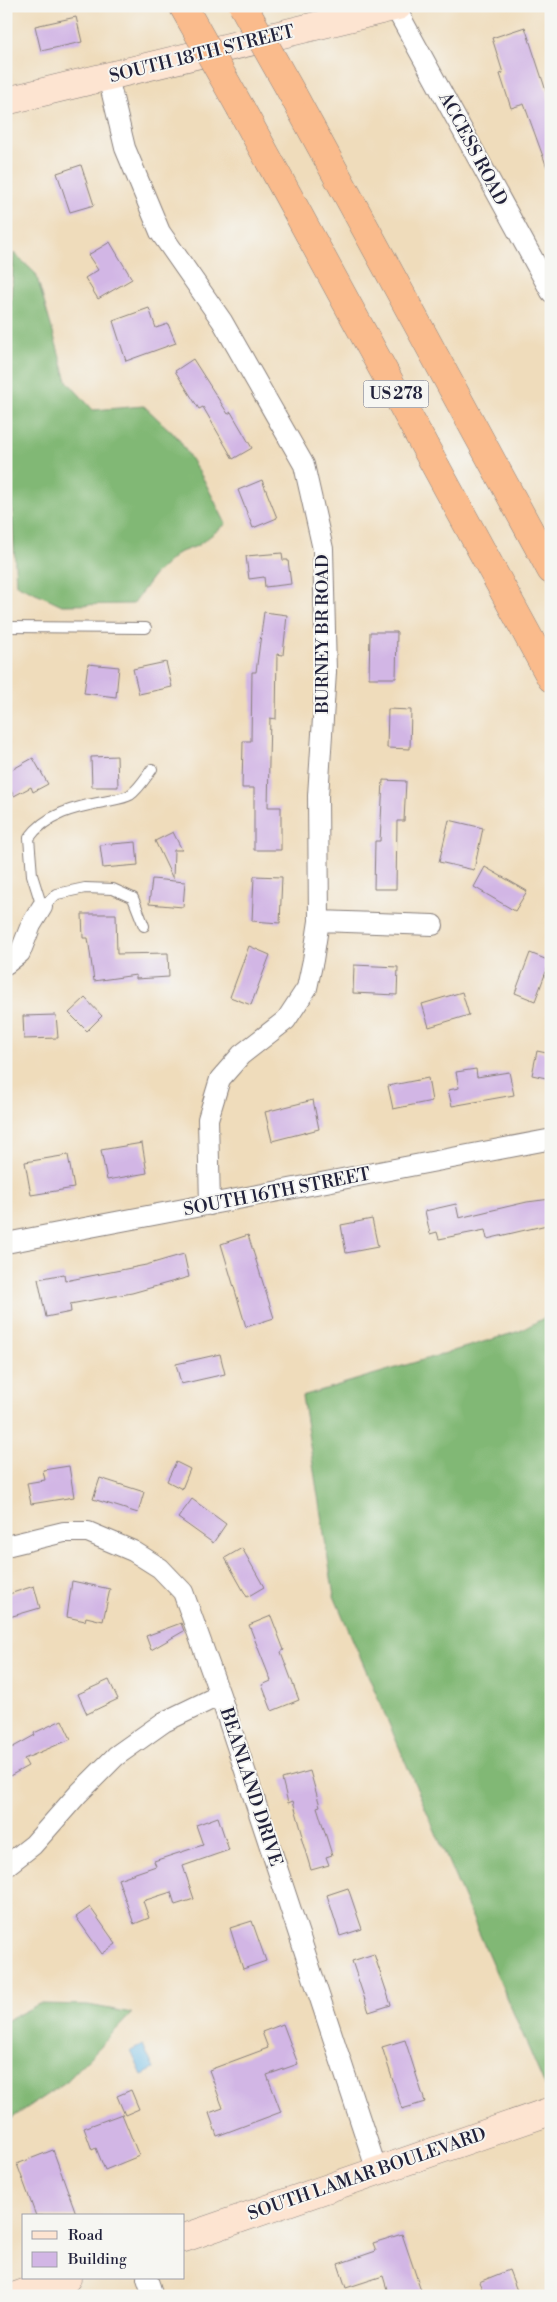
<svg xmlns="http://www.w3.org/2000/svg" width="557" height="2302" viewBox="0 0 557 2302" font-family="'Libre Bodoni',serif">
  <rect width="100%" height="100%" fill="#f6f6f2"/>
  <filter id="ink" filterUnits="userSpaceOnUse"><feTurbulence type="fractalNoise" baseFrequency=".02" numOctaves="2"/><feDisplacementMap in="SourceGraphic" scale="10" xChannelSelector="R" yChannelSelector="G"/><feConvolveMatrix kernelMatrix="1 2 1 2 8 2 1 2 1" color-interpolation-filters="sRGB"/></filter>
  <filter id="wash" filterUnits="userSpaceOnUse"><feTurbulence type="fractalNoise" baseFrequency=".0096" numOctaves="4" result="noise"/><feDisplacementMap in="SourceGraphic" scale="20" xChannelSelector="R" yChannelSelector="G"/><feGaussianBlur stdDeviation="1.12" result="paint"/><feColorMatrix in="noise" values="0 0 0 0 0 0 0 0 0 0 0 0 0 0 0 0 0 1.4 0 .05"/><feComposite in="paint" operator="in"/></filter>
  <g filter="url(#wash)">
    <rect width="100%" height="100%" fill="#efdcbb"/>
    <path fill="#81b875" stroke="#526d58" d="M 14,253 L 36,274 L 67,381 L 93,410 L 144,406 L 178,438 L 204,480 L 226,524 L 197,546 L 178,553 L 154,575 L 133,604 L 62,605 L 16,584 L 9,453 L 8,348 Z
      M 551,1314 L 551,2090 L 547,2091 L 334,1596 L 302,1396 L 520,1331 Z
      M 39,2004 L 88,2005 L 132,2013 L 67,2081 L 6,2122 L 6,2021 Z"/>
    <path fill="#6bbae6" stroke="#466e90" d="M 143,2045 L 154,2069 L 142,2075 L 131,2051 Z"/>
    <g id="blocks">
      <path fill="#d2b6e5" d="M 76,17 L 82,42 L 41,51 L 35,26 Z
        M 525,27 L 551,106 L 551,173 L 549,173 L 524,104 L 511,108 L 500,74 L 503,73 L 492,38 Z
        M 81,165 L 94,205 L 70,212 L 57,173 Z
        M 110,242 L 132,279 L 98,299 L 85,278 L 98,270 L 88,255 Z
        M 149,308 L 156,328 L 168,324 L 176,343 L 126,361 L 113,321 Z
        M 193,359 L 228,414 L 231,412 L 252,448 L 233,459 L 203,407 L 199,409 L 175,371 Z
        M 262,480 L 277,518 L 253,528 L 238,490 Z
        M 282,553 L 283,560 L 288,560 L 291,584 L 265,587 L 264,577 L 249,579 L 246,556 Z
        M 264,612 L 287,615 L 283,655 L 277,654 L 276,719 L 270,718 L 268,807 L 281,807 L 281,850 L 254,850 L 254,788 L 242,788 L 243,741 L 251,741 L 252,672 L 256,672 Z
        M 370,632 L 397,632 L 396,678 L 369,678 Z
        M 166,662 L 172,687 L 139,694 L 133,669 Z
        M 88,664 L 119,667 L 116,697 L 84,693 Z
        M 388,709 L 411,710 L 410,749 L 387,748 Z
        M 117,756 L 118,787 L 92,787 L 91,757 Z
        M 33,758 L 48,784 L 33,792 L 31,787 L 14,796 L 6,782 L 6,773 Z
        M 383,780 L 406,781 L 404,821 L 397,821 L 396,889 L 374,889 L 375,841 L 380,841 Z
        M 449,820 L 483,828 L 474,870 L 439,862 Z
        M 173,832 L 182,850 L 174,850 L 173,879 L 155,841 Z
        M 136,842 L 138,865 L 103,868 L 100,845 Z
        M 485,867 L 527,891 L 515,911 L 474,887 Z
        M 254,876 L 282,877 L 280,923 L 252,921 Z
        M 152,879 L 185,882 L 183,907 L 149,904 Z
        M 82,914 L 116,914 L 117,954 L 168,953 L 169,977 L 136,979 L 136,975 L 94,981 L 88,938 L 83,938 Z
        M 249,946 L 270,955 L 251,1005 L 230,997 Z
        M 530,953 L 550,961 L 535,1001 L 515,993 Z
        M 354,965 L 398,967 L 397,995 L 353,993 Z
        M 462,992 L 469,1015 L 429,1027 L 422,1004 Z
        M 85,998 L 102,1016 L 87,1031 L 69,1013 Z
        M 56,1015 L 58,1038 L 24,1039 L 23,1016 Z
        M 537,1051 L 551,1054 L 551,1079 L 532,1075 Z
        M 476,1069 L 477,1077 L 509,1072 L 514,1095 L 452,1106 L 448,1090 L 459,1088 L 456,1072 Z
        M 428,1078 L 432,1101 L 393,1109 L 388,1086 Z
        M 313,1100 L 319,1129 L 272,1141 L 265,1112 Z
        M 142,1143 L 147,1173 L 107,1180 L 101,1150 Z
        M 68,1155 L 74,1188 L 31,1195 L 25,1162 Z
        M 551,1199 L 551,1224 L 487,1239 L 485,1230 L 439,1239 L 437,1232 L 430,1234 L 425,1211 L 456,1204 L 459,1218 L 527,1202 Z
        M 372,1219 L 378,1247 L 346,1253 L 341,1225 Z
        M 248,1235 L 274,1318 L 246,1327 L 221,1244 Z
        M 184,1254 L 189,1277 L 132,1293 L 70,1304 L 71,1312 L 46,1317 L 38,1279 L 64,1274 L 65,1281 L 146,1265 Z
        M 220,1354 L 225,1374 L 181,1384 L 176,1364 Z
        M 176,1462 L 190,1469 L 182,1489 L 167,1481 Z
        M 69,1466 L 74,1497 L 31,1504 L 27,1483 L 45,1480 L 43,1470 Z
        M 100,1478 L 144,1492 L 138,1513 L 93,1499 Z
        M 192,1499 L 226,1524 L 213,1543 L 178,1518 Z
        M 242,1548 L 264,1587 L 247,1597 L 225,1558 Z
        M 72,1581 L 110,1589 L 103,1621 L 86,1617 L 85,1621 L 67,1617 Z
        M 34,1586 L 40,1608 L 6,1618 L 6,1595 Z
        M 271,1616 L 284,1650 L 281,1652 L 299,1700 L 272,1711 L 262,1685 L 271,1681 L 249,1625 Z
        M 181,1623 L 184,1631 L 151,1650 L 146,1636 Z
        M 109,1680 L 118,1699 L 87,1714 L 78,1694 Z
        M 62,1720 L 71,1739 L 24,1759 L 28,1766 L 6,1778 L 6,1751 L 35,1735 L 34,1733 Z
        M 310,1771 L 320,1806 L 317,1807 L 332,1855 L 326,1857 L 329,1865 L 311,1870 L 301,1837 L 303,1836 L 293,1801 L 288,1803 L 282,1779 Z
        M 218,1817 L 229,1850 L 183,1866 L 194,1899 L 175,1905 L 171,1892 L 143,1901 L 149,1918 L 134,1924 L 118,1879 L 156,1866 L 154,1861 L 203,1845 L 196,1825 Z
        M 348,1888 L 362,1929 L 340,1936 L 327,1895 Z
        M 90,1907 L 116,1944 L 102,1954 L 76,1917 Z
        M 252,1921 L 266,1961 L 243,1969 L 230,1928 Z
        M 374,1954 L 391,2005 L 369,2012 L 352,1961 Z
        M 283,2024 L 298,2064 L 267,2075 L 281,2112 L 217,2136 L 209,2113 L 223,2108 L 209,2070 L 268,2048 L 262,2032 Z
        M 405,2040 L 425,2102 L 402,2109 L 382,2047 Z
        M 131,2090 L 139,2109 L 125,2115 L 117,2096 Z
        M 122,2114 L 139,2156 L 105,2170 L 96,2148 L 92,2150 L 84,2128 Z
        M 53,2150 L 77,2216 L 36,2216 L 17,2164 Z
        M 402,2234 L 422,2293 L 413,2296 L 389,2296 L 383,2276 L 346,2288 L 338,2264 L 376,2251 L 373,2243 Z
        M 509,2270 L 519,2296 L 485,2296 L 479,2282 Z"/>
    </g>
  </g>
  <g filter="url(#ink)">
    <use href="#blocks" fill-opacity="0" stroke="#887f7b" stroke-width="1"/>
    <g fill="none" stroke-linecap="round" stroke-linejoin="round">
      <defs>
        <path id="lane" d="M 6,627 L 146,628
          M 144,926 L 133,898 L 113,889 L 85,888 L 57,894 L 42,907 L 32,875 L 29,838 C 46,814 76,807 103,802 C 111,800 123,799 130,795 C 139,789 146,777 152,769"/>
        <path id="street" d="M 395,7 L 551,292
          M 108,77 L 125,148 L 160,232 L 222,321 L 304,465 L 323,549 L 326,672 L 318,796 L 319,921 L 313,960 L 307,988 L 286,1020 L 241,1055 L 220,1079 L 208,1119 L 210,1205
          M 319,921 L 433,925
          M 6,964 L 20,953 L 31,925 L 42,907
          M 6,1243 L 547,1140
          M 6,1546 L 64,1532 L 88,1532 L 133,1551 L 160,1568 L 183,1592 L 220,1695 L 377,2171
          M 6,1866 L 33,1845 L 78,1794 L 116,1756 L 164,1722 L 220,1695
          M 147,2278 L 153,2296"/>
        <path id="secondary" d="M 6,101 L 398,6
          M 184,2238 L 551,2111
          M 16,2296 L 67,2278"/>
        <path id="highway" d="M 293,95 L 551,570
          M 241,109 L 551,678"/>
      </defs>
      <use href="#lane" stroke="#887f7b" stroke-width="12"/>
      <use href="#street" stroke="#887f7b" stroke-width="22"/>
      <use href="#secondary" stroke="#887f7b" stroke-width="29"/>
      <use href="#highway" stroke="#887f7b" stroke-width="29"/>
      <use href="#lane" stroke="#fff" stroke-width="10"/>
      <use href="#street" stroke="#fff" stroke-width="20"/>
      <use href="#secondary" stroke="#fde4d1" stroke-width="28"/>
      <use href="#highway" stroke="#fabb8c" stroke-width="28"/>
      <defs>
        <path id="highway-bridge" d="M 183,6 L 241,109
          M 243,6 L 293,95"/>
      </defs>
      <use href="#highway-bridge" stroke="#887f7b" stroke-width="29" stroke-linecap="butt"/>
      <use href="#highway-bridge" stroke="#fabb8c" stroke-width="28"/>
    </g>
  </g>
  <g text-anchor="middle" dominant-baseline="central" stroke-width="4" stroke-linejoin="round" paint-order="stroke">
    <rect fill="#f6f6f2" stroke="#626272" stroke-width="1" x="363.5" y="380.5" width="65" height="27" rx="4"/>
    <g font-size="16" font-weight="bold" fill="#22223b">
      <text x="396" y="394">US 278</text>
    </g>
    <g font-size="18" fill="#22223b" stroke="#f6f6f2">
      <text transform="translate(202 54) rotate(-14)">SOUTH 18TH STREET</text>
      <text transform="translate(473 149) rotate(62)">ACCESS ROAD</text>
      <text transform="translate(322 634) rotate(-90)">BURNEY BR ROAD</text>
      <text transform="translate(277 1192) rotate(-11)">SOUTH 16TH STREET</text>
      <text transform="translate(251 1787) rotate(72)">BEANLAND DRIVE</text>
      <text transform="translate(367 2174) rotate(-19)">SOUTH LAMAR BOULEVARD</text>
    </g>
  </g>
  <rect width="557" height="2302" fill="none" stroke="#f6f6f2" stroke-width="25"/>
  <rect x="22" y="2214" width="162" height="65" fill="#f6f6f2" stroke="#a1a1a9"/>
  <rect x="32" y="2231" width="25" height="8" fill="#fde4d1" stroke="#a1a1a9"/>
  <text x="68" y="2240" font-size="15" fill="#22223b">Road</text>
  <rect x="32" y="2252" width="25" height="15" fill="#d2b6e5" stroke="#a1a1a9"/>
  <text x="68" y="2264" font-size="15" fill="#22223b">Building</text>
</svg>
